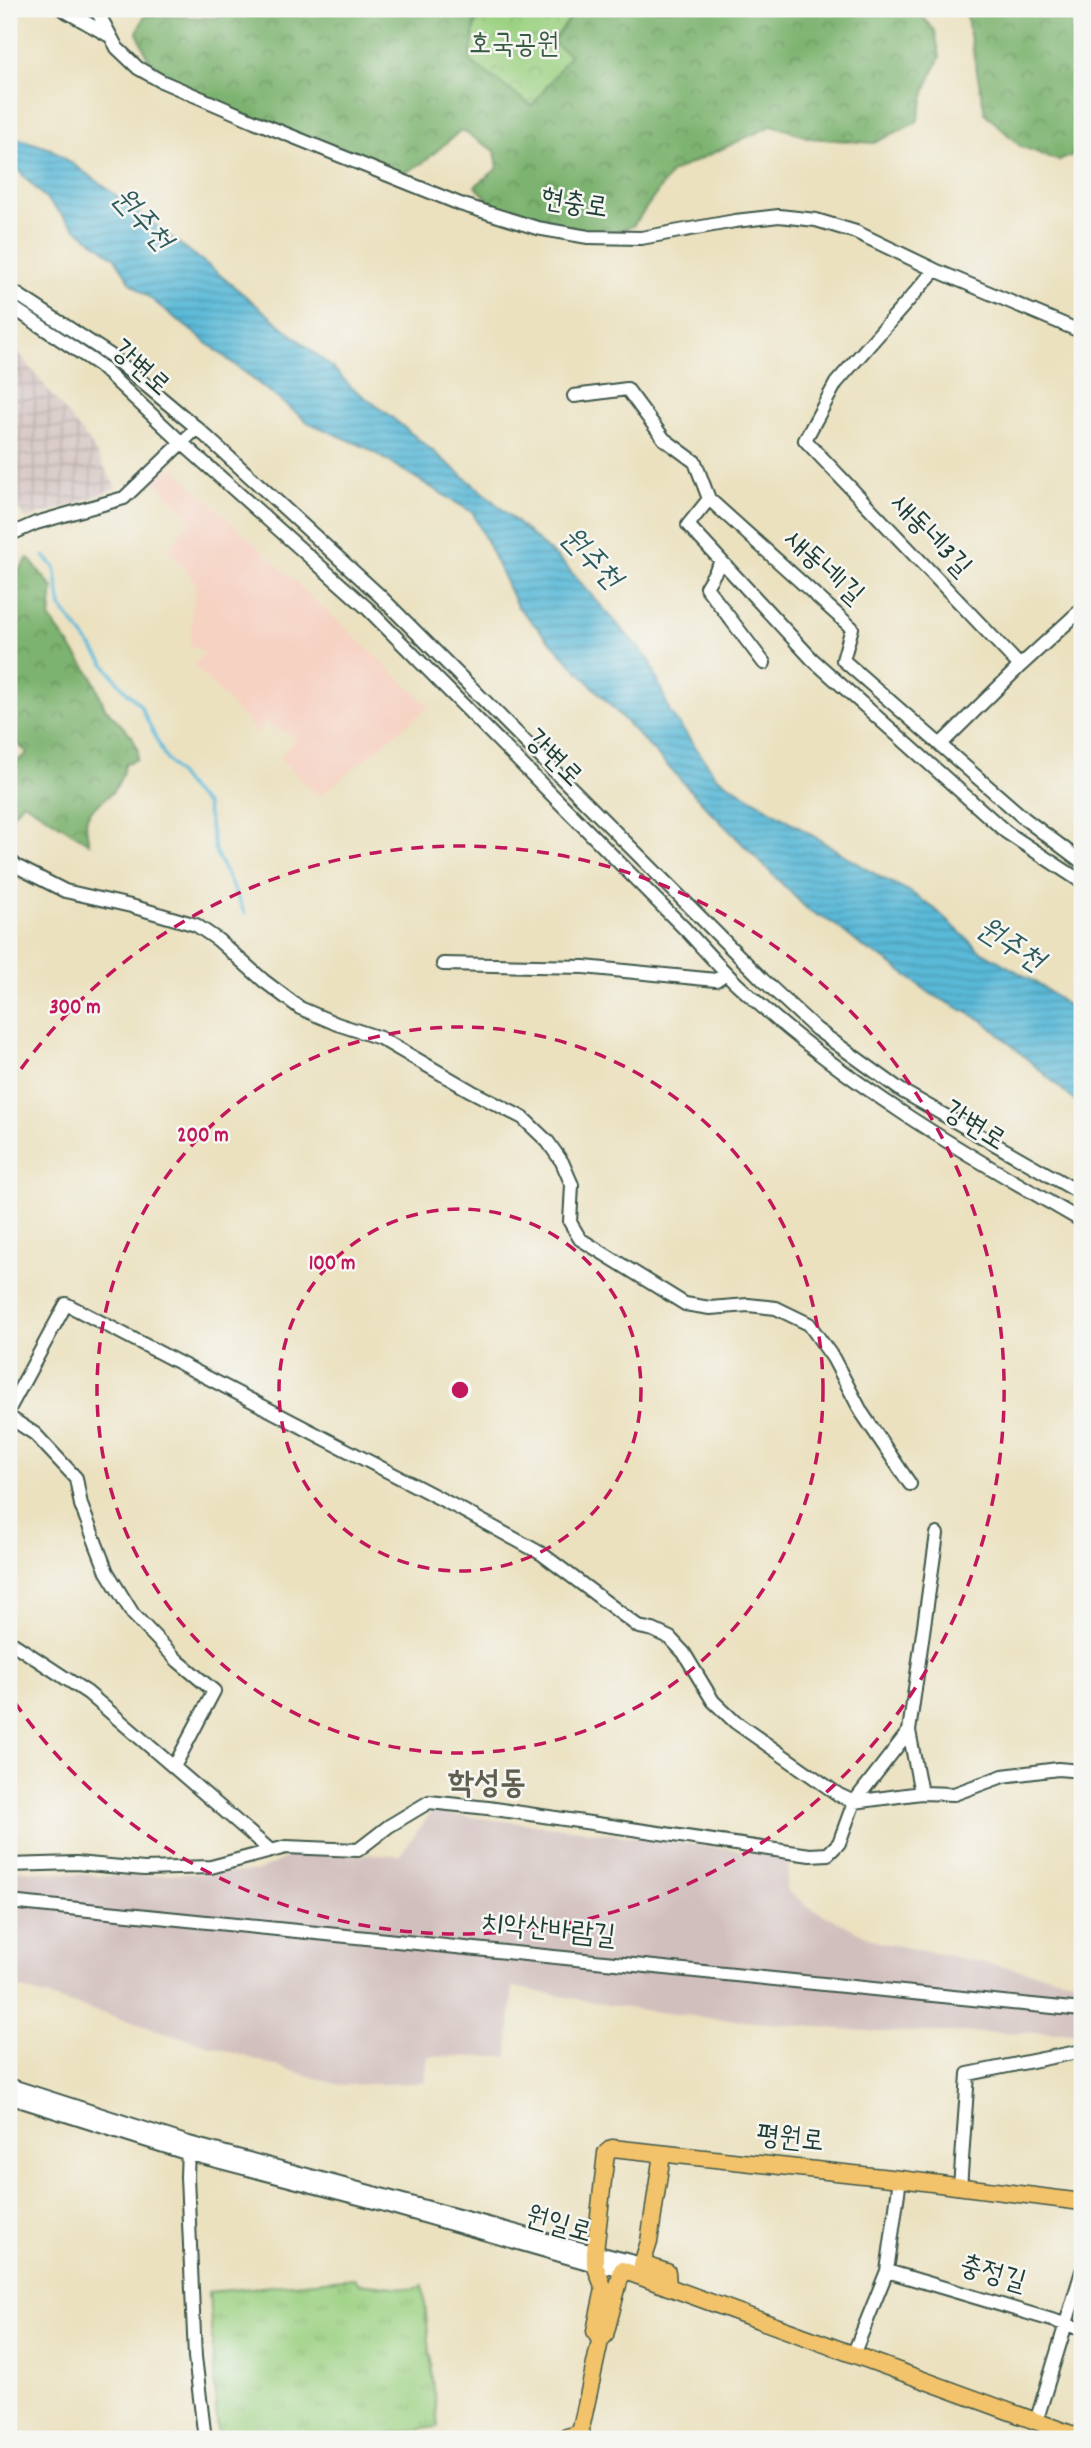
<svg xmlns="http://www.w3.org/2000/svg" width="1091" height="2448" viewBox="0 0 1091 2448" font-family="Dekko,'Poor Story',sans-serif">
  <defs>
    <pattern id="industrial-grid" width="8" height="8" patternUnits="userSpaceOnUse" patternTransform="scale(1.75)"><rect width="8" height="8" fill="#d1bfbd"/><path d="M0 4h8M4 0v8" fill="none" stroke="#a99c9a"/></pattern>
    <pattern id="grass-tufts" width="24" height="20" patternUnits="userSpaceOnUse" patternTransform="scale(1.75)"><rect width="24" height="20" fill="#9cd182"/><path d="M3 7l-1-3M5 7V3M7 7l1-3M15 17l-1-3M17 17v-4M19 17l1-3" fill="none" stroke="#86b471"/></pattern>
    <pattern id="forest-crowns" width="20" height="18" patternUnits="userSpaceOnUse" patternTransform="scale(1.75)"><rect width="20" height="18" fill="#7db370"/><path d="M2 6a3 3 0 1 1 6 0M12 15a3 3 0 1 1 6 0" fill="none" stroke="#66935d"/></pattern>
    <pattern id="park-crowns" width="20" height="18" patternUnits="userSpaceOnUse" patternTransform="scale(1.75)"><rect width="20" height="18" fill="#9cd182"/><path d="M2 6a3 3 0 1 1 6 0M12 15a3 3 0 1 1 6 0" fill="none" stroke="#86b471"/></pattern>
    <pattern id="water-rules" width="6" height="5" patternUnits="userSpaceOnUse" patternTransform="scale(1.75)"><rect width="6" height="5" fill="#5ab9d8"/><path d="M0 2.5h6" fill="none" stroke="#4a98b0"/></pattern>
  </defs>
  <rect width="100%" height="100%" fill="#f6f6f2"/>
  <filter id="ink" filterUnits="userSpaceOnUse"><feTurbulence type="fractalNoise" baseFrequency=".0143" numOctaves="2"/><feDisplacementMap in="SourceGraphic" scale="14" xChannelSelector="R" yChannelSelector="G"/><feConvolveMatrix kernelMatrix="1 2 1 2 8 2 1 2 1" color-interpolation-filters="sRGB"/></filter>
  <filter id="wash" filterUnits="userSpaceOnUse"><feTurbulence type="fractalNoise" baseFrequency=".00686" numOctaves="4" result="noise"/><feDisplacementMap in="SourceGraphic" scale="28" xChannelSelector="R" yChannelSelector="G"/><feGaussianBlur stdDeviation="1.57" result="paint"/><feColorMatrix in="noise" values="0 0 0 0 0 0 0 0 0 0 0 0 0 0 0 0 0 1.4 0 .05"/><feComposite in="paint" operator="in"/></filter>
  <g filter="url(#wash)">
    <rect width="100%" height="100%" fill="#ebe1bf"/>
    <path fill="#f6d2c3" d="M 172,467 L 429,706 L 319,797 L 279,758 L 296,738 L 265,722 L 259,735 L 194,665 L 205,652 L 190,646 L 192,610 L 197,585 L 168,550 L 191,519 L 153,480 Z"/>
    <path fill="url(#industrial-grid)" d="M 11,343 L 91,444 L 116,488 L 74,505 L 26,519 L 9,499 L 9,346 Z"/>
    <path fill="#d1bfbd" d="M 431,1812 L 790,1856 L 786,1890 L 814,1910 L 879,1942 L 1082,1982 L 1082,2033 L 878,2032 L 708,2018 L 625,2008 L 513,1987 L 508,2057 L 428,2056 L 425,2083 L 339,2085 L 9,1985 L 9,1869 L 103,1876 L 256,1872 L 296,1853 L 400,1855 Z"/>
    <path fill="url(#grass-tufts)" stroke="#5e875b" stroke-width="2" d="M 355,2278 L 358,2283 L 414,2289 L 423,2286 L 438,2427 L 352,2439 L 218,2439 L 209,2292 Z"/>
    <path fill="url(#forest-crowns)" stroke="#4e7852" stroke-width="2" d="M 255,9 L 477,9 L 470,61 L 569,55 L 552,42 L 577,9 L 915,9 L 935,31 L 940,57 L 927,86 L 917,122 L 874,143 L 810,138 L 773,125 L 672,172 L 633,226 L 604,237 L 557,232 L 494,205 L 475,186 L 498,168 L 495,151 L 461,130 L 424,162 L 401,175 L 225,107 L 167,75 L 147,57 L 137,32 L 145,15 L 214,18 Z
      M 965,9 L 1070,9 L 1075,54 L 1082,88 L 1082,151 L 1059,161 L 1020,146 L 985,113 Z
      M 28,558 L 53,588 L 50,619 L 92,676 L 105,708 L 132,736 L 138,749 L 137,759 L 126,763 C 122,776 118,788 107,797 C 87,814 82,813 89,843 L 23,802 L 9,818 L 9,767 L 28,753 L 9,737 L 9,584 Z"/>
    <path fill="url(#park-crowns)" stroke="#5e875b" stroke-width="2" d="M 477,9 L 577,9 L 552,42 L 570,55 L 532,106 L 470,61 Z"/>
    <path fill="url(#water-rules)" stroke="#3c7b86" stroke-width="2" d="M 9,130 L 11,136 L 51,149 L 97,181 L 209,266 L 334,369 L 351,387 L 389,415 L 485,494 L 565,565 L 650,661 L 670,712 L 717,777 L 882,878 L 909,891 L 935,909 L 979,950 L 1037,983 L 1082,1016 L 1082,1107 L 984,1021 L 931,994 L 886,960 L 864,948 L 833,923 L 809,911 L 709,810 L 517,606 L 473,513 L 365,447 L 309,423 L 132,284 L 114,257 L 75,228 L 14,166 L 9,160 Z"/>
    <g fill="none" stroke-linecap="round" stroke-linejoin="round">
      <path stroke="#5ab9d8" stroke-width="3.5" d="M 44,556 L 55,568 L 61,607 L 122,687 L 140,705 L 165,757 L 191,791 L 206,805 L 215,851 L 245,913"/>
    </g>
  </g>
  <g filter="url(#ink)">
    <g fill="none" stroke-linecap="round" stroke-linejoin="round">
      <defs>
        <path id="minor" d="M 62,9 L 108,35
          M 96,9 L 117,48 L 138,68 L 161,81 L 254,121 L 460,204 L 537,228 L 588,237 L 641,238 L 735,221 L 779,216 L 816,220 L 856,232 L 935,270 L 1082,332
          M 935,270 L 836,383 L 805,440 L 1020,666
          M 9,289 L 110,355 L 197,428 L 379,595 L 763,980 L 816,1029 L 902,1091 L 1082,1194
          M 9,305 L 99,365 L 182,443 L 368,609 L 686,930 C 703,948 719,967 737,984 C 839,1080 961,1152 1082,1221
          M 574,396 L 627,389 L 664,439 L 695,462 L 709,499 L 852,628 L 843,660 L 1025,819 L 1082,862
          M 709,499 L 688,525 L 812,659 L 1006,832 L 1082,882
          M 9,535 L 36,523 L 124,498 L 197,428
          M 721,562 L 706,587 L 764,663
          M 940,745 L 1020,666 L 1082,609
          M 9,859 L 16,866 L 65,891 L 131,906 L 196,925 L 218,940 L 264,981 L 300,1008 L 337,1024 L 380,1038 L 471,1091 L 523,1118 L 548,1142 L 562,1162 L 572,1185 L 570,1222 L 580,1239 L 685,1304 L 710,1308 L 748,1305 L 776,1308 L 809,1324 L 833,1358 L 862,1413 L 910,1484
          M 443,964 L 584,967 L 716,980 L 726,973
          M 9,1409 L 66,1304 L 462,1510 L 542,1554 L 639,1627 L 653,1630 L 670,1638 L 684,1653 L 713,1701 L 735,1722 L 839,1795 L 854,1802 L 921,1793 L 954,1794 L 1003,1776 L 1058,1769 L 1082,1771
          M 9,1417 L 35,1434 L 76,1478 L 81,1505 L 107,1572 L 133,1614 L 178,1661 L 214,1691 L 174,1767
          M 9,1641 L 88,1693 L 271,1851
          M 921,1793 L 909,1731 L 937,1534
          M 9,1865 L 76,1863 L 144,1869 L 211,1867 L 286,1847 L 358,1850 L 389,1826 L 429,1802 L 488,1808 L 810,1855 L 828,1854 L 839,1843 L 854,1802 L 909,1731
          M 9,1902 L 1082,2010
          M 9,2085 L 189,2143 L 558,2243 L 642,2264
          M 9,2097 L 186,2153 L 378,2203 L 595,2265 L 622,2270 L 628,2268
          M 188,2147 L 187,2177 L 195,2357 L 205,2439
          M 960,2188 L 968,2074 L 1082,2051
          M 887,2271 L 1082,2329
          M 853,2355 L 887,2271 L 900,2179
          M 1036,2422 L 1082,2271"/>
        <path id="major" d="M 662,2154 L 649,2242 L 642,2264 L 667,2272 L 668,2287
          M 600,2341 L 595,2331 L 604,2289 L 595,2265 L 595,2252 L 606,2153 L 612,2148 L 900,2179 L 1082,2202
          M 560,2439 L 580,2433 L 600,2341 L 605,2335 L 622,2270 L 1082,2438"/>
      </defs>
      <use href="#minor" stroke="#3e5649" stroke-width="16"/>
      <use href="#major" stroke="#3e5649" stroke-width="19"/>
      <use href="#minor" stroke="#fff" stroke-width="12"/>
      <use href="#major" stroke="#f2c36a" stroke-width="16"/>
    </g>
  </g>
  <g fill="none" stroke="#c2185b" stroke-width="3.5" stroke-dasharray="12 9">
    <circle cx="460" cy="1390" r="181"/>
    <circle cx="460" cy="1390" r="363"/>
    <path d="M9 1086A544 544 0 1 1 9 1694"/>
  </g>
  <g text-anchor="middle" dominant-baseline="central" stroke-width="5" stroke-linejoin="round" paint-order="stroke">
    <g font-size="28" fill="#385b44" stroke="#f6f6f2">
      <text x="514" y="47">호국공원</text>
    </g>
    <g font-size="28" fill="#1f3d34" stroke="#f6f6f2">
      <text transform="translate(574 206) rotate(9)">현충로</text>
      <text transform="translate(139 370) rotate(42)">강변로</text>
      <text transform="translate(929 537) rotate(46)">새동네3길</text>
      <text transform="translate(822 569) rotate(42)">새동네1길</text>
      <text transform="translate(552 760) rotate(45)">강변로</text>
      <text transform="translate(973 1128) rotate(32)">강변로</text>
      <text transform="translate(548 1932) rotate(6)">치악산바람길</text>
      <text transform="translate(790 2141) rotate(6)">평원로</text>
      <text transform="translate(558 2227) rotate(16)">원일로</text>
      <text transform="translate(992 2276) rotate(16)">충정길</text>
    </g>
    <g font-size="30" font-style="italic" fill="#2e5c5d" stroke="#f6f6f2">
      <text transform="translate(140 221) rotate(48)">원주천</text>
      <text transform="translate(589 560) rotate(46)">원주천</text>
      <text transform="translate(1009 947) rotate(33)">원주천</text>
    </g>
    <g font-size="32" font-weight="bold" fill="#605e4e" stroke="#f6f6f2">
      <text x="487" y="1786">학성동</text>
    </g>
  </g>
  <circle cx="460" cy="1390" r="10" fill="#c2185b" stroke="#f6f6f2" stroke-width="3.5"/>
  <g font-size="21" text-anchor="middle" font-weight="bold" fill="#c2185b" stroke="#f6f6f2" stroke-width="5" stroke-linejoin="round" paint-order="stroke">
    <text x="75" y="1013">300 m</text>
    <text x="203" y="1141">200 m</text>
    <text x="332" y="1269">100 m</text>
  </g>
  <rect width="1091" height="2448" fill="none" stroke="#f6f6f2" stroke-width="35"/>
</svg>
